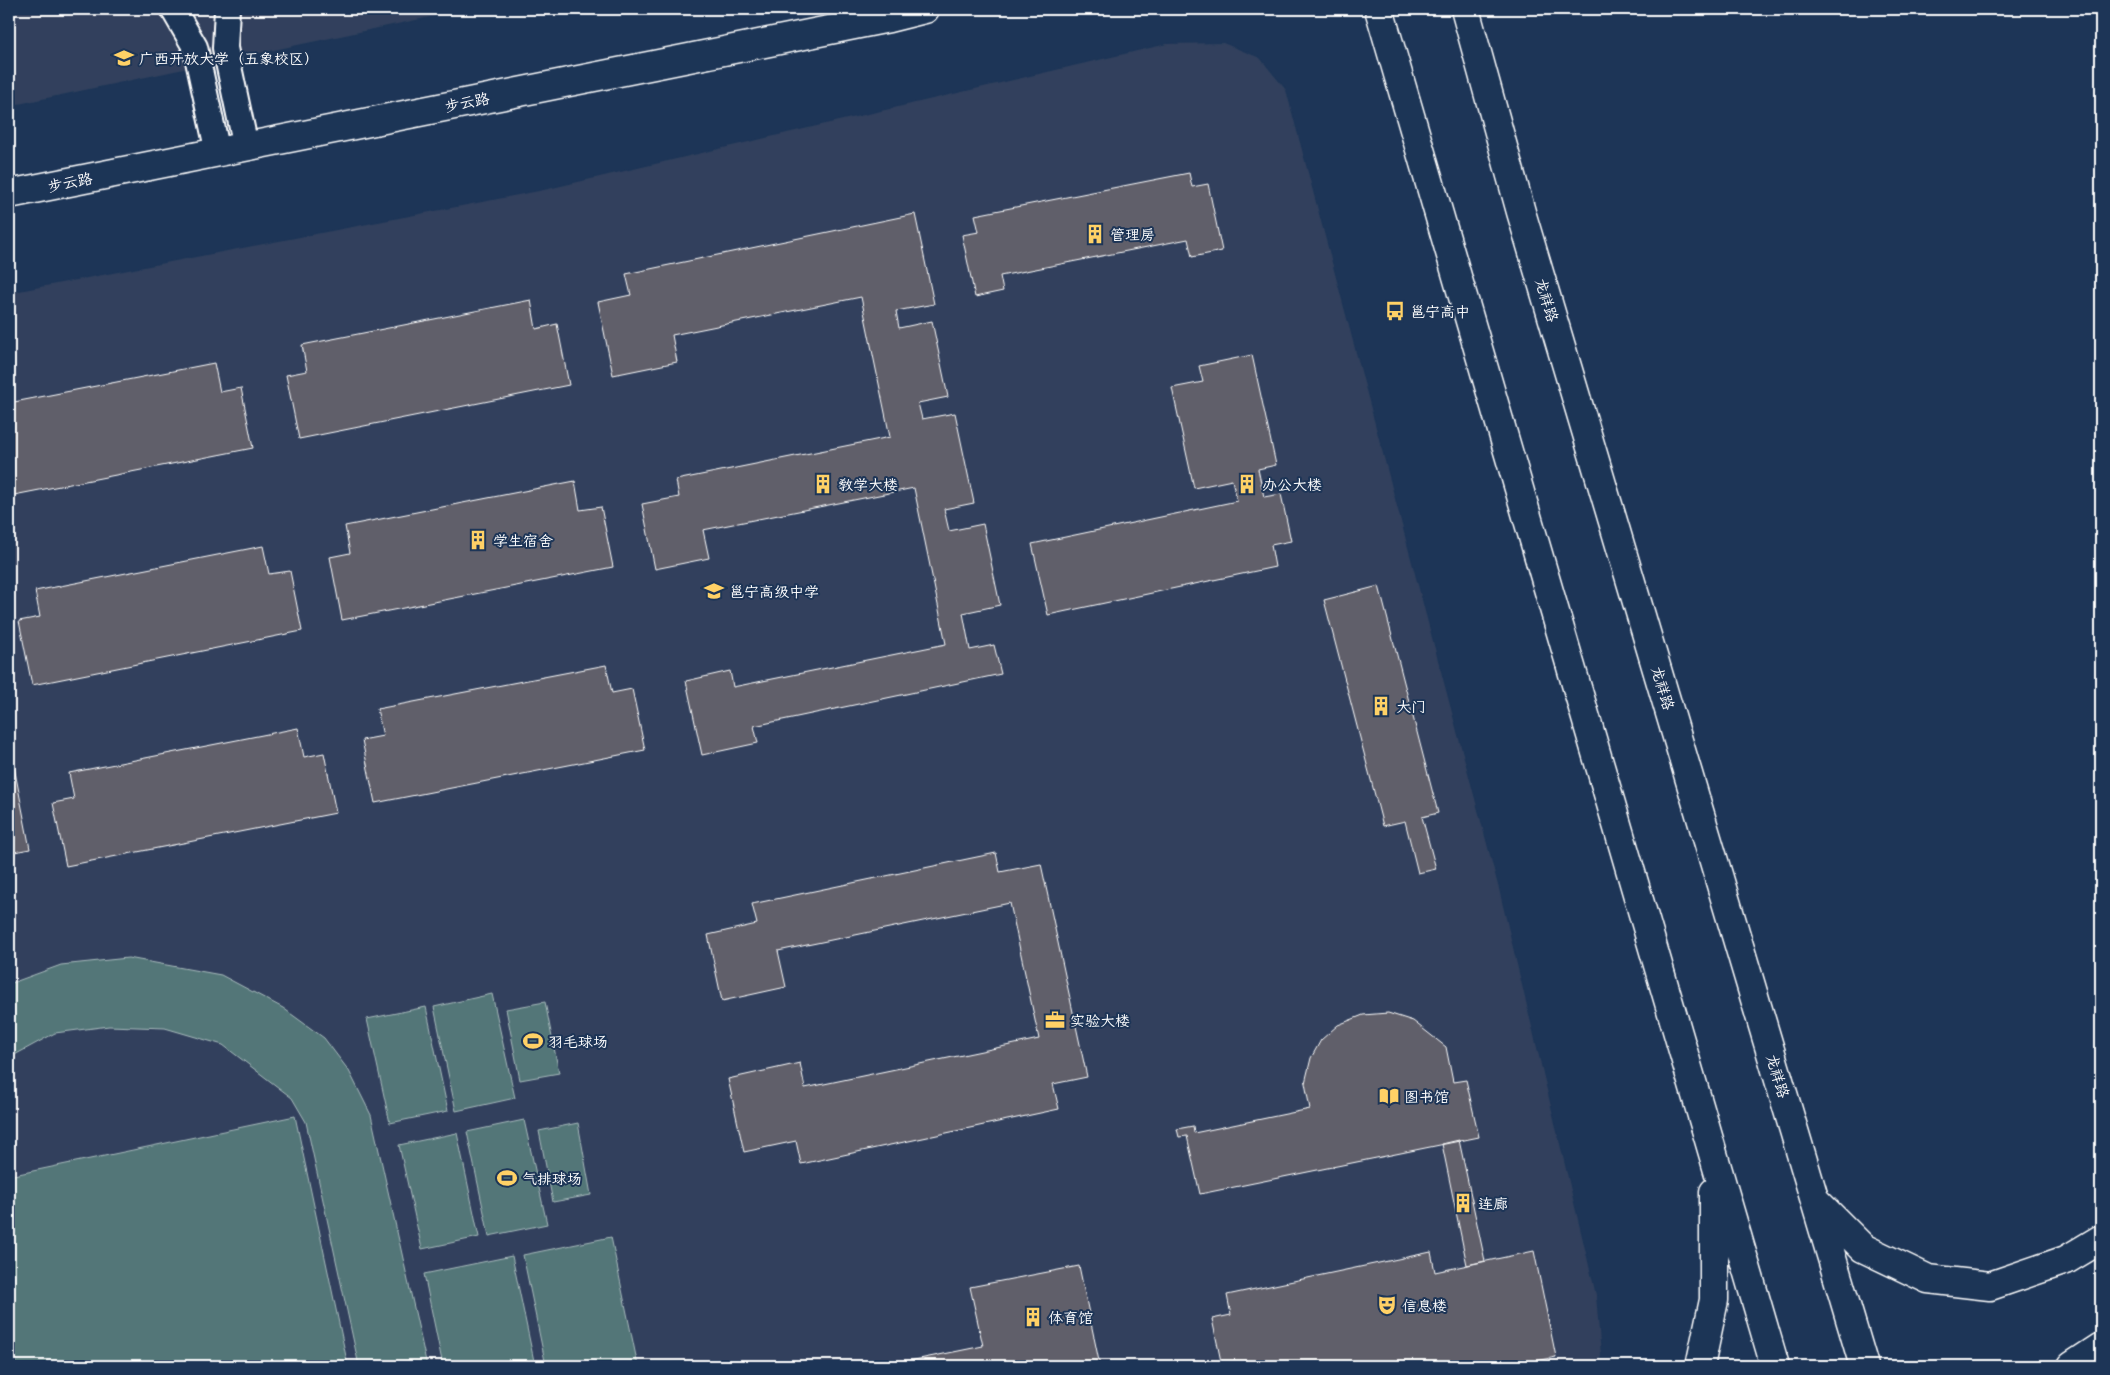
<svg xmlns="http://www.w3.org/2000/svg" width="2110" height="1375" viewBox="0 0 2110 1375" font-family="Delius,'LXGW WenKai TC',sans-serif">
  <rect width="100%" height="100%" fill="#1d3557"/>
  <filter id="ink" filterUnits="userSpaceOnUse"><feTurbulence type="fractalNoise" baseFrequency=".02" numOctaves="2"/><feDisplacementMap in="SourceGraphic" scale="10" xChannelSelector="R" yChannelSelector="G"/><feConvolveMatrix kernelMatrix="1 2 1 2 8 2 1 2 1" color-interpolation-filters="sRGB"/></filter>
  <g filter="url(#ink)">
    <path fill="#31415d" d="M 9,9 L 468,9 L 9,106 Z
      M 1223,43 L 1260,58 L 1286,90 L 1499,889 L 1596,1295 L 1601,1355 L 1598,1366 L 9,1366 L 9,293 L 544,190 L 1167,44 Z"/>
    <path fill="#527678" stroke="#a8babc" d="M 128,958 L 221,975 L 283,1008 L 324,1038 L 349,1071 L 371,1115 L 427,1366 L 359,1366 L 306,1122 L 292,1098 L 223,1045 L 165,1028 L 109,1026 L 55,1033 L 9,1058 L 9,984 L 61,965 Z
      M 492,994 L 515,1098 L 456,1111 L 434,1007 Z
      M 545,1002 L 559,1073 L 520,1080 L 506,1009 Z
      M 426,1007 L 448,1111 L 390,1123 L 367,1019 Z
      M 295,1116 L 348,1366 L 9,1366 L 9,1176 Z
      M 524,1120 L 547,1224 L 489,1236 L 467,1132 Z
      M 578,1123 L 591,1195 L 553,1202 L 539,1131 Z
      M 457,1133 L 479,1237 L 422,1249 L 399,1145 Z
      M 611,1237 L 638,1366 L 546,1366 L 523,1255 Z
      M 512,1256 L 535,1366 L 443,1366 L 424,1274 Z"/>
    <path fill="#605e6a" stroke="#fff" d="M 1189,173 L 1192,187 L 1208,184 L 1222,251 L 1192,257 L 1188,239 L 1000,276 L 1003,291 L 975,297 L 962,235 L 979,232 L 975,215 Z
      M 915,214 L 934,304 L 896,311 L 899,328 L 932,321 L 948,397 L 918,403 L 922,419 L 955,413 L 974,503 L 944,509 L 949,531 L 983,524 L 1000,605 L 963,613 L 970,650 L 994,645 L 1001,674 L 754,726 L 758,743 L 702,755 L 686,681 L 730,671 L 733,687 L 946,644 L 914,488 L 703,530 L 709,558 L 655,569 L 642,504 L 679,497 L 676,480 L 890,437 L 861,297 L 672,335 L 677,362 L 613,375 L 598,302 L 631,295 L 626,274 Z
      M 531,300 L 536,329 L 557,324 L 569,385 L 299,439 L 286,375 L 307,371 L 302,345 Z
      M 1252,355 L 1276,465 L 1258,469 L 1264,497 L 1281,494 L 1291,541 L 1271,545 L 1275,567 L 1048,615 L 1032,544 L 1237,501 L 1232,480 L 1194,488 L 1172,388 L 1203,382 L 1199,366 Z
      M 214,363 L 220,392 L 241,388 L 253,448 L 9,496 L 9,403 Z
      M 575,481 L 580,510 L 601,507 L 613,567 L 342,620 L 330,557 L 350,553 L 345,526 Z
      M 263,546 L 269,574 L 290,571 L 302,631 L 32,685 L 19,621 L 40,617 L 35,591 Z
      M 1379,586 L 1438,813 L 1422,817 L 1436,869 L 1418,873 L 1405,821 L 1383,826 L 1324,600 Z
      M 606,665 L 612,693 L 632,689 L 645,750 L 375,803 L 362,740 L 383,736 L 377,709 Z
      M 298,728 L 304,757 L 324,753 L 336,813 L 66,866 L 53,803 L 74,799 L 69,773 Z
      M 9,741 L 30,849 L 9,853 Z
      M 996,853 L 1000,872 L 1041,864 L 1087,1077 L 1053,1084 L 1059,1109 L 801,1164 L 796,1141 L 744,1152 L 728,1079 L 800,1063 L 805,1088 L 1039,1039 L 1010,903 L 778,951 L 786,987 L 722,1001 L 708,935 L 757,924 L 752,904 Z
      M 1388,1013 L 1413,1021 L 1446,1047 L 1453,1082 L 1466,1080 L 1479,1137 L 1200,1194 L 1187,1136 L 1179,1137 L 1177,1129 L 1193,1126 L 1194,1133 L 1310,1109 L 1305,1083 L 1311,1058 L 1321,1040 L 1338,1025 L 1363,1015 Z
      M 1459,1140 L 1485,1261 L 1467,1265 L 1442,1144 Z
      M 1534,1251 L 1556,1357 L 1513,1366 L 1222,1366 L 1212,1319 L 1231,1315 L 1227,1295 L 1431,1252 L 1435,1272 Z
      M 1079,1266 L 1100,1366 L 885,1366 L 983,1346 L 970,1287 Z"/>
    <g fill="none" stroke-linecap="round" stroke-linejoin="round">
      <defs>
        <path id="service" d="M 173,9 L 195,47 L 218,153
          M 227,9 L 225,48 L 246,147"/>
        <path id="tertiary" d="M 9,194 L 889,18 L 925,9"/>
        <path id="secondary" d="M 1379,9 L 1775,1366
          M 1465,9 L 1521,212 L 1864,1366
          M 1817,1202 L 1863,1248 L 1928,1279 L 1990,1286 L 2066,1260 L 2101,1239
          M 1700,1366 L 1714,1300 L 1714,1192
          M 2072,1366 L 2101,1347"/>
      </defs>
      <use href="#service" stroke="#fff" stroke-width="28"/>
      <use href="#tertiary" stroke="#fff" stroke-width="31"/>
      <use href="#secondary" stroke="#fff" stroke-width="31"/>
      <use href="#service" stroke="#1d3557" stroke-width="24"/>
      <use href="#tertiary" stroke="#1d3557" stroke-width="28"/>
      <use href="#secondary" stroke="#1d3557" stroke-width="28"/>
    </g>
  </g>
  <defs>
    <symbol id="university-bare" viewBox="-9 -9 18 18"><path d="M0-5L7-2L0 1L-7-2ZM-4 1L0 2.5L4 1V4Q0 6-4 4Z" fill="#ffd166" stroke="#1d3557" stroke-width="2.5" paint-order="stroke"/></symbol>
    <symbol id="building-bare" viewBox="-9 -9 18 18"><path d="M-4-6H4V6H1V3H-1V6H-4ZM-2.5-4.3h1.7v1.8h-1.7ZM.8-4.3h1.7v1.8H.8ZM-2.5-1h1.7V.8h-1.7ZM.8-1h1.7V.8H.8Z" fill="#ffd166" stroke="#1d3557" stroke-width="2.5" paint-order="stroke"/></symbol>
    <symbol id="bus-bare" viewBox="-9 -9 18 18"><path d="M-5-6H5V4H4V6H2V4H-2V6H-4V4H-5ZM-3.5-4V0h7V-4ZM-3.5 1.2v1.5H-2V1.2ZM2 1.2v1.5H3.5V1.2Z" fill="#ffd166" stroke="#1d3557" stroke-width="2.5" paint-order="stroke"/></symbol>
    <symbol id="school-bare" viewBox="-9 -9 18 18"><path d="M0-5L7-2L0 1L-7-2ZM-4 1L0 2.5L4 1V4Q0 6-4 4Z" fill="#ffd166" stroke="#1d3557" stroke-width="2.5" paint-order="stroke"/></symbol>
    <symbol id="office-bare" viewBox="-9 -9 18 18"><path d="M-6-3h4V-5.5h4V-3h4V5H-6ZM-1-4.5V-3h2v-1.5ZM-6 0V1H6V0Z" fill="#ffd166" stroke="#1d3557" stroke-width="2.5" paint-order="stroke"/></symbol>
    <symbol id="stadium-bare" viewBox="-9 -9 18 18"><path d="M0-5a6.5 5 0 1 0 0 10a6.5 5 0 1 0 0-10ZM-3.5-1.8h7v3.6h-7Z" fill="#ffd166" stroke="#1d3557" stroke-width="2.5" paint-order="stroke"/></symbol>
    <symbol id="library-bare" viewBox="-9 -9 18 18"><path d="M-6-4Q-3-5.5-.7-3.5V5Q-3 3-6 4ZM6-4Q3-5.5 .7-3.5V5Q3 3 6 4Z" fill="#ffd166" stroke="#1d3557" stroke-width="2.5" paint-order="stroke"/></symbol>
    <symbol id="theatre-bare" viewBox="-9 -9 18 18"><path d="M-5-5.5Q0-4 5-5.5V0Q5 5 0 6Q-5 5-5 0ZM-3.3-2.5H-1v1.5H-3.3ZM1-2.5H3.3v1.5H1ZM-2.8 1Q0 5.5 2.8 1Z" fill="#ffd166" stroke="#1d3557" stroke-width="2.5" paint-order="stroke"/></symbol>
  </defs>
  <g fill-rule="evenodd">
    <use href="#university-bare" x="110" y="44" width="28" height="28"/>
    <use href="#building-bare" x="1081" y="220" width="28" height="28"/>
    <use href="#bus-bare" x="1381" y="297" width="28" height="28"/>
    <use href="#building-bare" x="809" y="470" width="28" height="28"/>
    <use href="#building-bare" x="1233" y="470" width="28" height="28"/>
    <use href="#building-bare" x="464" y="526" width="28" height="28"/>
    <use href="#school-bare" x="700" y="577" width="28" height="28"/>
    <use href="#building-bare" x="1367" y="692" width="28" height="28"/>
    <use href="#office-bare" x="1041" y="1006" width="28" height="28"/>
    <use href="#stadium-bare" x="519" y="1027" width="28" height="28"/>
    <use href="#library-bare" x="1375" y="1082" width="28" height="28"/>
    <use href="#stadium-bare" x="493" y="1164" width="28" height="28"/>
    <use href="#building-bare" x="1449" y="1189" width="28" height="28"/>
    <use href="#theatre-bare" x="1373" y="1291" width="28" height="28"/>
    <use href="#building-bare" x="1019" y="1303" width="28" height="28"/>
  </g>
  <g text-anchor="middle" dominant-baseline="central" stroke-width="4" stroke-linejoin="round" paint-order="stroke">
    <g font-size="15" fill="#fff" stroke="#1d3557" text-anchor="start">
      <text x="139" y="58">广西开放大学（五象校区）</text>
      <text x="1110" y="234">管理房</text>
      <text x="1410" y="311">邕宁高中</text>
      <text x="838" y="484">教学大楼</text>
      <text x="1262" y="484">办公大楼</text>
      <text x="493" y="540">学生宿舍</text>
      <text x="729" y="591">邕宁高级中学</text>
      <text x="1396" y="706">大门</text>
      <text x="1070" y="1020">实验大楼</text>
      <text x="548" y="1041">羽毛球场</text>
      <text x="1404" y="1096">图书馆</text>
      <text x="522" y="1178">气排球场</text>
      <text x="1478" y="1203">连廊</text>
      <text x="1402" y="1305">信息楼</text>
      <text x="1048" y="1317">体育馆</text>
    </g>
    <g font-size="15" fill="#fff" stroke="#1d3557">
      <text transform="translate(467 102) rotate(-11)">步云路</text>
      <text transform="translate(70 182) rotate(-11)">步云路</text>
      <text transform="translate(1547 300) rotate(73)">龙祥路</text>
      <text transform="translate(1663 688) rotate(73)">龙祥路</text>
      <text transform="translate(1778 1076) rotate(73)">龙祥路</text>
    </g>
  </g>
  <rect width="2110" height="1375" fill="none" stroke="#1d3557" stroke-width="30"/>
  <rect x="15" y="15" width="2080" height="1345" fill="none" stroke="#fff" stroke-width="2" filter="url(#ink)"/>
</svg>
